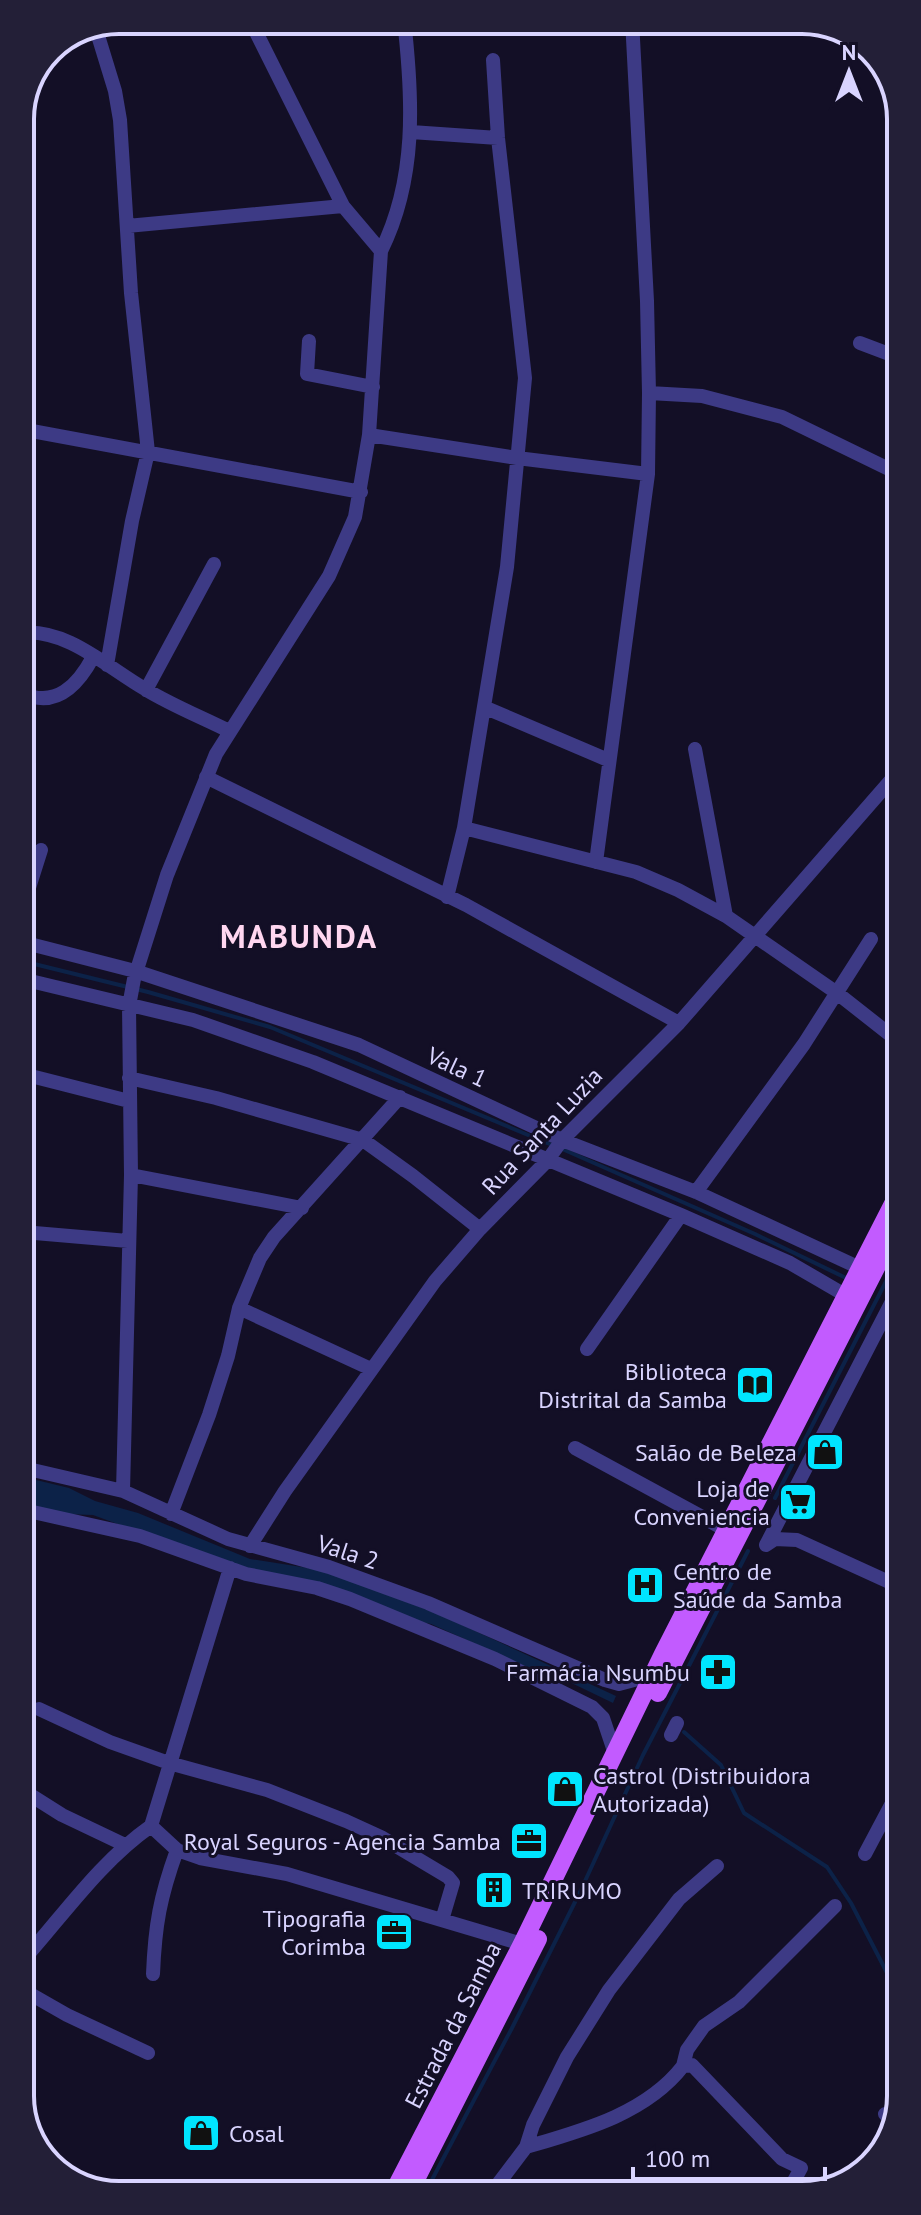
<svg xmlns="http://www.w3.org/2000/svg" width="921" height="2215" viewBox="0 0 921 2215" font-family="'PT Sans',sans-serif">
  <rect width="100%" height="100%" fill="#130f26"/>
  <path fill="#0c2248" d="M 24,1477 L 69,1488 L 95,1501 L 138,1513 L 250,1559 L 321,1570 L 436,1613 L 616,1696 L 613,1703 L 557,1676 L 554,1679 L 431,1624 L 392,1616 L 249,1572 L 93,1515 L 62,1514 L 24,1505 Z"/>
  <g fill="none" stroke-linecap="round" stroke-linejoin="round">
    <path stroke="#0c2248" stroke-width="4" d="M 832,29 L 882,68
      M 22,961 L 148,992 L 270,1027 L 552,1145
      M 560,1148 L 755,1234 L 846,1278
      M 775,1498 L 899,1256
      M 684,1732 L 721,1765 L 744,1813 L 827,1867 L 851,1903 L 901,2000
      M 425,2193 L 512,2028 L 580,1892 L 643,1755 L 748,1551"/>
    <path stroke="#3d3a85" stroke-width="14" d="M 96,29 L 115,91 L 120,120 L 131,293 L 148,452 L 132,521 L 107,665
      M 411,132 L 498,138
      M 127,226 L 343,206
      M 381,251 C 417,179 413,99 404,20
      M 309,341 L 307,374 L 373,387
      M 860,343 L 897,357
      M 649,393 L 702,396 L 782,417 L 897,473
      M 21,429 L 361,492
      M 369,435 L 517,458 L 648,474
      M 21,633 C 67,628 108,668 145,689 C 171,705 201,717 229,731
      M 146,690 L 214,564
      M 22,693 C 56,709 78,685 93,657
      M 486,708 L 608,760
      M 695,749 L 726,916
      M 206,777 L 466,905 L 679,1023
      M 464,828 L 636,872 L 678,890 L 726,916 L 837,993 L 898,1041
      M 596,862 L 648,474 L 649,393 L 647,301 L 632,20
      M 447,897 L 464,828 L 507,567 L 525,378 L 498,138 L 493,60
      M 22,910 L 41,850
      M 22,942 L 135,971 L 359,1045 L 562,1140 L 696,1192 L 860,1268
      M 22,979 L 193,1020 L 313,1062 L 681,1215 L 790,1263 L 845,1295
      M 23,1074 L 129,1101
      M 129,1078 L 216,1098 L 363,1140 L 413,1176 L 480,1229
      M 131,1175 L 302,1208
      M 696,1192 L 804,1044 L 871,939
      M 23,1232 L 128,1241
      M 239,1308 L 371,1369
      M 587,1349 L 681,1215
      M 575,1448 L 726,1530
      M 24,1468 L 123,1491 L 228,1539 L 329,1567 L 428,1603 L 605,1680 L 619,1684 L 653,1675
      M 123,1491 L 131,1175 L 129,1006 L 134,979 L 167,875 L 216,754 L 329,576 L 355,517 L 369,435 L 381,251 L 343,206 L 250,20
      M 24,1510 L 140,1536 L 246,1574 L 317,1588 L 350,1599 L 495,1659 L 592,1707 L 603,1718 L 615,1754
      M 171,1514 L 209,1415 L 228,1356 L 239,1308 L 260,1258 L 274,1237 L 400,1097
      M 766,1545 L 899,1288
      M 766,1545 L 775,1539 L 797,1540 L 900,1587
      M 250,1546 L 285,1491 L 435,1281 L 480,1229 L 547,1161 L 562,1140 L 679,1023 L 898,772
      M 39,1709 L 110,1742 L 169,1763 L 267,1790 L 346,1821 L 381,1837 L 448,1877 L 453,1883 L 442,1920
      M 671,1735 L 677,1723
      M 24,1791 L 62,1815 L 125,1845
      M 151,1826 L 177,1850 L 200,1858 L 287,1874 L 522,1944
      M 865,1854 L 900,1788
      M 25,1958 C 65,1913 100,1862 151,1826 L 230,1568
      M 153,1974 C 155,1925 160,1897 177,1850
      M 25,1991 L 67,2015 L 148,2053
      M 683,2066 L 687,2050 L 704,2026 L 739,2002 L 835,1906
      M 885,2114 L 893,2121
      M 526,2147 C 581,2131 646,2114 683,2066 L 692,2065 L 782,2159 L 801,2168 L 789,2190
      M 492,2192 L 526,2147 L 533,2125 L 567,2057 L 609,1990 L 679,1899 L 717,1866"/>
    <path stroke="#c25bff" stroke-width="18" d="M 658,1693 L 899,1223
      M 393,2193 L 522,1944 L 663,1654 L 899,1192
      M 409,2193 L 538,1939"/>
  </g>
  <defs>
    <symbol id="library-square" viewBox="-11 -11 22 22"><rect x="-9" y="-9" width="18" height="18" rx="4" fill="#00e5ff" stroke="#130f26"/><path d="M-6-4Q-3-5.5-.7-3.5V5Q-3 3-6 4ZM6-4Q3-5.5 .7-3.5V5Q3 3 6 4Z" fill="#111"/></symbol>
    <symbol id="shop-square" viewBox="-11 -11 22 22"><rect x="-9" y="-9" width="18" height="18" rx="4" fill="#00e5ff" stroke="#130f26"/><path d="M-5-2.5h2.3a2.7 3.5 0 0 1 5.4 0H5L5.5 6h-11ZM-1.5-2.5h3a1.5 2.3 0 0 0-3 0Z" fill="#111"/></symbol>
    <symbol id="supermarket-square" viewBox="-11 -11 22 22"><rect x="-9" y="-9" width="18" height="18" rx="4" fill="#00e5ff" stroke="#130f26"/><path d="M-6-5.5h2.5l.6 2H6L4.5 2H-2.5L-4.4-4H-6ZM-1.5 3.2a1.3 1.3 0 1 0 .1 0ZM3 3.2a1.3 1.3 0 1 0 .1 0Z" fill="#111"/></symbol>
    <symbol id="hospital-square" viewBox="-11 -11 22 22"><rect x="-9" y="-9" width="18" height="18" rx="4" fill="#00e5ff" stroke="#130f26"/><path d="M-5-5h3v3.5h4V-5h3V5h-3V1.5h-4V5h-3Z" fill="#111"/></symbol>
    <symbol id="pharmacy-square" viewBox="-11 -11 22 22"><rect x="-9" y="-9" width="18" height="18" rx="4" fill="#00e5ff" stroke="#130f26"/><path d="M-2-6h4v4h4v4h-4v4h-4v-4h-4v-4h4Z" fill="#111"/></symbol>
    <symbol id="office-square" viewBox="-11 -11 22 22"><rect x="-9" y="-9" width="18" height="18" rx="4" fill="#00e5ff" stroke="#130f26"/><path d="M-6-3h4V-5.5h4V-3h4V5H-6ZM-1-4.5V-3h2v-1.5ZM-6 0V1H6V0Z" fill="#111"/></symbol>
    <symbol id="building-square" viewBox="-11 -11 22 22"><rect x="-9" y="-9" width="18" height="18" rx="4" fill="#00e5ff" stroke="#130f26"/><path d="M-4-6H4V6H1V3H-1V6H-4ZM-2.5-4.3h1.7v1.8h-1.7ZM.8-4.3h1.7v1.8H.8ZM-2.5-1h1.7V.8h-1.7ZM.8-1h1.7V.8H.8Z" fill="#111"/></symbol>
  </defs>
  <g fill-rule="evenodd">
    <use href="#library-square" x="733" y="1363" width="44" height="44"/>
    <use href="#shop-square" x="803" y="1430" width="44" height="44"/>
    <use href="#supermarket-square" x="776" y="1480" width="44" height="44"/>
    <use href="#hospital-square" x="623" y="1563" width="44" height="44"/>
    <use href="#pharmacy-square" x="696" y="1650" width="44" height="44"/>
    <use href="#shop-square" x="543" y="1767" width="44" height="44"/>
    <use href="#office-square" x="507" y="1819" width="44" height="44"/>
    <use href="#building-square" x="472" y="1868" width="44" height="44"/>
    <use href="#office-square" x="372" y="1910" width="44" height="44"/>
    <use href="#shop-square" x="179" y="2111" width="44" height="44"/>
  </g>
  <g text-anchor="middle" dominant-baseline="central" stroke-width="6" stroke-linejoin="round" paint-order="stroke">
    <g font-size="24" fill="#d9d4ff" stroke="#130f26">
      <text transform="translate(457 1067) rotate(25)">Vala 1</text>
      <text transform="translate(542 1131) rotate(-47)">Rua Santa Luzia</text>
      <text transform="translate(348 1552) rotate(18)">Vala 2</text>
      <text transform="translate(453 2025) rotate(-63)">Estrada da Samba</text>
    </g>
    <g font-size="24" fill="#d9d4ff" stroke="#130f26" text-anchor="end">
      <text x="727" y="1371">Biblioteca<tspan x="727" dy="28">Distrital da Samba</tspan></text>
      <text x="797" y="1452">Salão de Beleza</text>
      <text x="770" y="1488">Loja de<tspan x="770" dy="28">Conveniencia</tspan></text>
      <text x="673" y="1571" text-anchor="start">Centro de<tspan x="673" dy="28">Saúde da Samba</tspan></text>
      <text x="690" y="1672">Farmácia Nsumbu</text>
      <text x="593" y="1775" text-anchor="start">Castrol (Distribuidora<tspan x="593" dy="28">Autorizada)</tspan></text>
      <text x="501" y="1841">Royal Seguros - Agencia Samba</text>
      <text x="522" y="1890" text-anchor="start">TRIRUMO</text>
      <text x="366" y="1918">Tipografia<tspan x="366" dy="28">Corimba</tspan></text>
      <text x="229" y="2133" text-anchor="start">Cosal</text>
    </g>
    <g font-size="32" font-weight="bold" letter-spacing="2" fill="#ffd6f0" stroke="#130f26">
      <text x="299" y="936">MABUNDA</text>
    </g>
  </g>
  <path d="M0 0H921V2215H0ZM119 34H802A85 85 0 0 1 887 119V2096A85 85 0 0 1 802 2181H119A85 85 0 0 1 34 2096V119A85 85 0 0 1 119 34Z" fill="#231f37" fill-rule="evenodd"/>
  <path fill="none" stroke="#d9d4ff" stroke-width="4" d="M119 34H802A85 85 0 0 1 887 119V2096A85 85 0 0 1 802 2181H119A85 85 0 0 1 34 2096V119A85 85 0 0 1 119 34Z"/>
  <g transform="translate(849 72)" stroke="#130f26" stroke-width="6" paint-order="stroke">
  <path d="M0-6L14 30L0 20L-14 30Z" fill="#d9d4ff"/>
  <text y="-12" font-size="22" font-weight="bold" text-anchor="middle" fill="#d9d4ff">N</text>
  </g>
  <path d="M633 2167v12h192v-12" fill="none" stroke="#d9d4ff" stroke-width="4"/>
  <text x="645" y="2167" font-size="24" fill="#d9d4ff" stroke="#130f26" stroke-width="6" paint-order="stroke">100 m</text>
</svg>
